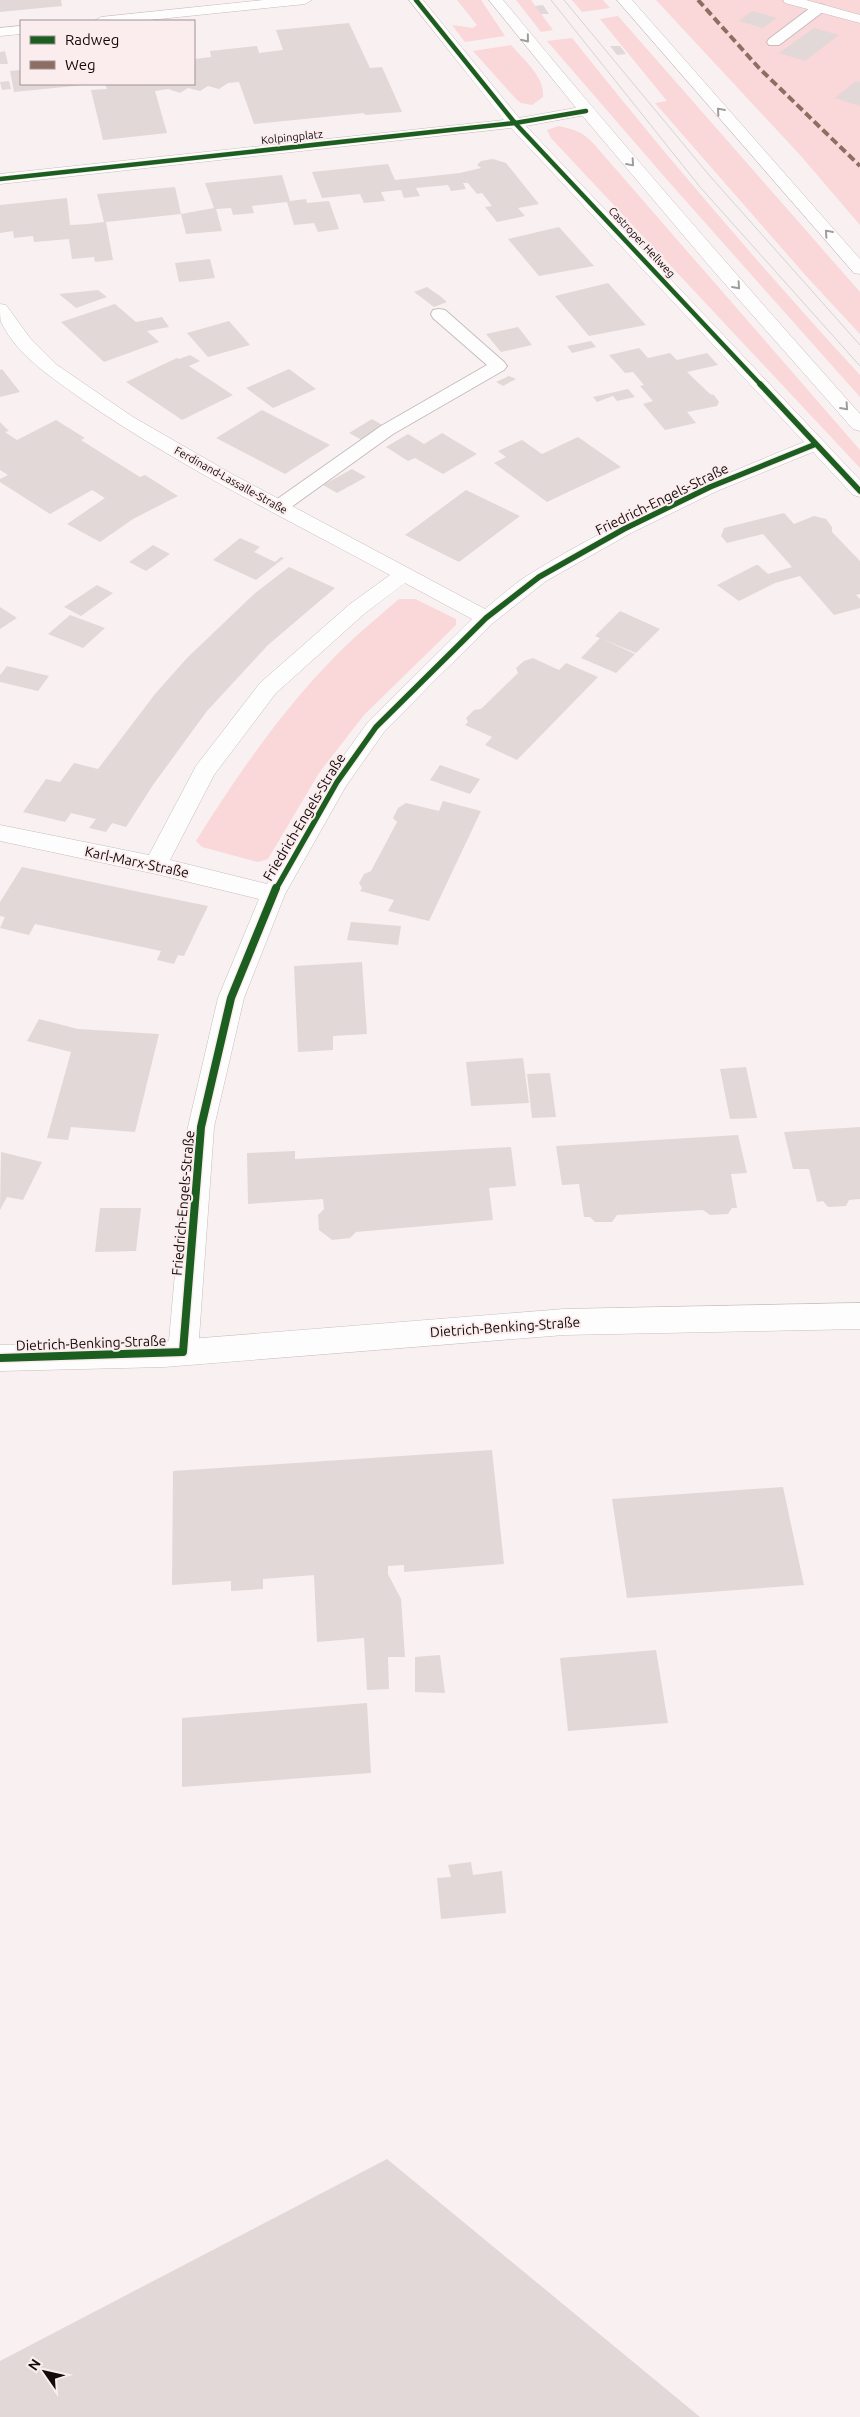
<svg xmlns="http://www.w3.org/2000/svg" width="860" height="2417" viewBox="0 0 860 2417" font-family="Ubuntu,sans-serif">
  <rect width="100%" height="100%" fill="#f8f0f1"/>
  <path fill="#fad7d9" d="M 457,0 L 481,0 L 505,36 L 465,42 L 452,25 L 473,28 L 477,25 Z
    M 516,0 L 531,0 L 553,30 L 541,32 Z
    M 572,0 L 603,0 L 610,8 L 582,12 Z
    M 656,0 L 860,0 L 860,225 L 801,156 Z
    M 618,16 L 860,292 L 860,334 L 807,277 L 655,103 L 667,101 L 600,19 Z
    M 572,38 C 664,154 760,266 860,375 L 860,397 L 669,182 L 547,41 Z
    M 511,45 C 523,59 545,77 543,97 L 532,105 L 521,103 L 516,99 L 473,51 Z
    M 559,126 C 573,129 583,132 593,143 L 860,450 L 860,468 L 551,138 L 547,130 Z
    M 399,599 L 415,599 L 456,619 L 456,625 L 364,715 L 319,773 L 268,859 L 258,862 L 202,847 L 196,841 C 241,769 291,697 353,639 C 368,625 384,612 399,599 Z"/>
  <path fill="#e2d8d8" d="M 0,0 L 61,0 L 62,6 L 0,12 Z
    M 543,5 L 549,14 L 541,14 L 535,6 Z
    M 752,11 L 777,18 L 763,28 L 739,21 Z
    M 349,23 L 370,68 L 382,67 L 402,112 L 365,115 L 364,113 L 254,124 L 239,82 L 228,83 L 219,89 L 208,86 L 200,91 L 188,88 L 180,93 L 168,89 L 155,91 L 167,133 L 103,140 L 91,90 L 107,89 L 105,84 L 194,84 L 194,59 L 211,57 L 210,51 L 257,46 L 259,53 L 283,50 L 276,30 Z
    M 814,28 L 839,35 L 805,61 L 779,53 Z
    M 610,46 L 620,46 L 626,54 L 617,55 Z
    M 5,51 L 8,64 L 0,64 L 0,52 Z
    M 21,70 L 21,84 L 84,85 L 14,92 L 10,71 Z
    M 9,81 L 11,89 L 2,90 L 0,82 Z
    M 856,81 L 860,82 L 860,106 L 835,98 Z
    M 493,159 L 506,163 L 539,204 L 518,208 L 525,216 L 497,222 L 485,207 L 492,206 L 482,193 L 477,194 L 468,183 L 463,183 L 466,189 L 451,191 L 448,185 L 416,188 L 420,196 L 404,198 L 401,190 L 381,192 L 385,201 L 364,203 L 360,194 L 322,198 L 312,172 L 388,164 L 395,180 L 460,173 L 481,168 L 477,165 L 481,161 Z
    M 282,175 L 290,201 L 306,199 L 307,203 L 329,201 L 339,229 L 318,232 L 314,223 L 294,225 L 287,202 L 252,206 L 254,213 L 233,215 L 231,208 L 216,209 L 222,231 L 186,234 L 181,214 L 214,208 L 205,183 Z
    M 175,187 L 181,214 L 106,222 L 113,260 L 95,262 L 94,257 L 72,259 L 69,239 L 34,242 L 33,236 L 14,238 L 13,231 L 0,233 L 0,205 L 67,198 L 70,225 L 88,224 L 104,222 L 97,194 Z
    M 559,227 L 594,266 L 539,276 L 508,239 Z
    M 210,259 L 215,278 L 179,282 L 175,263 Z
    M 608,283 L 626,303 L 646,325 L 589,336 L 555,296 Z
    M 427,287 L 440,296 L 447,302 L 434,307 L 414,292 Z
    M 98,290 L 107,297 L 76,308 L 59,294 Z
    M 115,304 L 136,322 L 162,317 L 169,327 L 147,331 L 159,342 L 104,362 L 61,322 Z
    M 229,321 L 250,345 L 208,357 L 187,333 Z
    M 518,327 L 532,345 L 501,352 L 486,334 Z
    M 591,341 L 596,347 L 572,353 L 567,346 Z
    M 639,348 L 648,358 L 670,353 L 677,360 L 707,353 L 718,365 L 687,372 L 710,394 L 714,395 L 719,402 L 717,406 L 687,412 L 696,423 L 665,430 L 643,404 L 653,401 L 640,386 L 644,385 L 633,372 L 625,373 L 609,355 Z
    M 190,355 L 200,361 L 189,366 L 233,395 L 182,420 L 126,382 L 177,358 L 179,359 Z
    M 2,369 L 20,392 L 0,397 L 0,370 Z
    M 289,369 L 316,389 L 273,408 L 246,388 Z
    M 509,376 L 516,379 L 503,386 L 496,382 Z
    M 628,389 L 635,397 L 617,401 L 613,396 L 597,402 L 593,397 Z
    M 262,410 L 295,427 L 330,445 L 285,474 L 216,438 Z
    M 372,419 L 384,426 L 362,440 L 349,433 Z
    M 56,420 L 85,438 L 81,440 L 111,459 L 140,477 L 145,475 L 178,496 L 133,519 L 100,542 L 67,524 L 105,498 L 92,490 L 50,514 L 0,482 L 0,479 L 8,475 L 0,470 L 0,422 L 9,431 L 5,432 L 17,440 Z
    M 442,433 L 477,454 L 443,474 L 415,458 L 408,461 L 386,447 L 408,434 L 424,444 Z
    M 578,437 L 621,467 L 547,502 L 494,463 L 506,457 L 498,451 L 522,440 L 542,454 Z
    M 352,469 L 366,477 L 337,493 L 323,485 Z
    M 466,490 L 520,516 L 459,562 L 405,535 Z
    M 784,513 L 794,524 L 814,516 L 826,519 L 832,527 L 832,532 L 860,561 L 860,594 L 856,595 L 860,599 L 860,608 L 834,615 L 800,576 L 775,583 L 739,601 L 717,585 L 756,565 L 758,565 L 768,574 L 792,567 L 763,534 L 727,543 L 721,536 L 724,528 Z
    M 240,538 L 260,547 L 254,552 L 275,562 L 281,557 L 284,558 L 256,580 L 213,560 Z
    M 153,545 L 170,554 L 146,571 L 129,562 Z
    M 289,567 L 335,588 L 268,645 L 207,711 L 153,785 L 126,827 L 112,823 L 106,832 L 89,828 L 96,819 L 71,813 L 65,822 L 23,812 L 46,779 L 60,782 L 74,763 L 98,769 L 155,694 L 187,658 L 254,594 Z
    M 97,585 L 113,593 L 81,616 L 64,607 Z
    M 0,607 L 17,618 L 0,629 Z
    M 620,611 L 660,629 L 636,653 L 595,636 Z
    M 70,615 L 105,628 L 83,648 L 48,634 Z
    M 600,638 L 635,654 L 616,673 L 581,658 Z
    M 533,658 L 559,670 L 566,663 L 598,677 L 517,760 L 485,745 L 492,737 L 465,725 L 468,722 L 466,718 L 474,710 L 481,709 L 518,673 L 516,668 L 524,661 Z
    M 7,666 L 49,676 L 38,691 L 0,682 L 0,675 Z
    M 440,765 L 480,779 L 470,794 L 430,780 Z
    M 443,801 L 481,811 L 429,921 L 388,911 L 394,900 L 360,891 L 362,888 L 359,883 L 364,874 L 371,871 L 397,822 L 393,818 L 398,808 L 406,803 L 439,811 Z
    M 22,867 L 144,893 L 208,906 L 184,956 L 178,955 L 174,964 L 157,960 L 161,951 L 35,924 L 29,935 L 0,928 L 5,917 L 0,916 L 0,902 Z
    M 351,922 L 401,926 L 398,945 L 347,940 Z
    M 362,962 L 367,1034 L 333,1036 L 333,1050 L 298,1052 L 294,966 Z
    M 39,1019 L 78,1029 L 159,1034 L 135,1132 L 71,1127 L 68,1140 L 47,1138 L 71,1052 L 27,1041 Z
    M 523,1058 L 529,1103 L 471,1106 L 466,1062 Z
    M 746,1067 L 757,1118 L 730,1119 L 720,1069 Z
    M 550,1073 L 556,1117 L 532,1118 L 527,1074 Z
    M 860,1127 L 860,1199 L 849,1200 L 846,1206 L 828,1207 L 823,1201 L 817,1202 L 809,1169 L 793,1169 L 784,1132 Z
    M 738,1135 L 747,1173 L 731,1174 L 737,1208 L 732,1208 L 728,1214 L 710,1215 L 703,1210 L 617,1215 L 612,1222 L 595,1222 L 590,1217 L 584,1217 L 579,1184 L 562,1185 L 556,1146 Z
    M 511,1147 L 516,1186 L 489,1188 L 493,1220 L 356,1232 L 350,1238 L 332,1240 L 319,1230 L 318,1215 L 324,1209 L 323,1199 L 248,1204 L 247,1153 L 295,1151 L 295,1159 Z
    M 1,1152 L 42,1162 L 23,1200 L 7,1197 L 0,1210 Z
    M 100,1208 L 141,1208 L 136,1251 L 95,1252 Z
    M 492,1450 L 504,1564 L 404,1572 L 404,1565 L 388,1566 L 388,1574 L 401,1599 L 405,1657 L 388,1657 L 389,1689 L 367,1690 L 364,1638 L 317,1642 L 314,1575 L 263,1579 L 263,1589 L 231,1591 L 231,1581 L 172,1585 L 173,1471 Z
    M 783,1487 L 804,1585 L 627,1598 L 612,1499 Z
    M 656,1650 L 668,1723 L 568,1731 L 560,1658 Z
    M 440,1655 L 445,1693 L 415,1692 L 415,1657 Z
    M 367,1703 L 371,1773 L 182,1787 L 182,1718 Z
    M 471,1862 L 473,1875 L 502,1871 L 506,1913 L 441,1919 L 437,1878 L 451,1877 L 448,1865 Z
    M 387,2159 L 700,2417 L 0,2417 L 0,2361 Z"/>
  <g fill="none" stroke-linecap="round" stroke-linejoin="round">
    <defs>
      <path id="lane" d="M 819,4 L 824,5 L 826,8 L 824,11 L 779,45 L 769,45 L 767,42 L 769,39 L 814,5 Z
        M 439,309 L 445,310 L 504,362 L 507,366 L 504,370 L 393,434 L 287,510 L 273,510 L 271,506 L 273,502 L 381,426 L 487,365 L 433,318 L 431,314 L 433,310 Z"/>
      <path id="street" d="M 264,0 L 312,0 L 305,4 L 140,21 L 94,21 L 101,17 Z
        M 409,0 L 423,0 L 519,118 L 586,106 L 591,108 L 594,111 L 591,114 L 526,126 L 860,480 L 860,497 L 853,495 L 813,452 L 717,491 L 631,533 L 546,581 L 493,623 L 433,682 L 384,732 L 346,786 L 285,894 L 244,998 L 214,1127 L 198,1352 L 193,1361 L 183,1365 L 173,1361 L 168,1352 L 188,1127 L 218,998 L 259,899 L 156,874 L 0,841 L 0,825 L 149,855 L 196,766 L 260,683 L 350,604 L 390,575 C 287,519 180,467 83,400 C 54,379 17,356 1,322 C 0,318 0,309 0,304 L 6,305 L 30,338 L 57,365 L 133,417 L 232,474 L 485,609 C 501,596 516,582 533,572 C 619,519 711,480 804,442 L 511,128 L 0,184 L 0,174 L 504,120 ZM 405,583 L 472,619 L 368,722 L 329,776 L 267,884 L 170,860 L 214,775 L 276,693 L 364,614 Z
        M 783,0 L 806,0 L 860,15 L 860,23 L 785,3 Z
        M 21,26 L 21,34 L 0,36 L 0,28 Z"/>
      <path id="secondary" d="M 489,0 L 503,0 C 619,141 739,278 860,414 L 860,431 L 853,429 L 711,268 L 581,114 Z
        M 617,0 L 632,0 L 860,259 L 860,274 L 854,273 Z
        M 860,1303 L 860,1329 L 564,1335 L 164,1367 L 0,1371 L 0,1345 L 164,1341 L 564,1309 Z"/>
    </defs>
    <use href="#lane" stroke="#c6bdbd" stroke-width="2"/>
    <use href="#street" stroke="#c6bdbd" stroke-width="1"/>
    <use href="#secondary" stroke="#c6bdbd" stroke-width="1"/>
    <use href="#lane" fill="#fefdfd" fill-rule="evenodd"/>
    <use href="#street" fill="#fefdfd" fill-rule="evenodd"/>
    <use href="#secondary" fill="#fefdfd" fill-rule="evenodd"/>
    <path stroke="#d5d3d3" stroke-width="1" d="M 551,0 L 700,187 L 860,366
      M 564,0 L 709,175 L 860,345"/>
    <path stroke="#8d6e63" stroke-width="4" stroke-dasharray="8 4" stroke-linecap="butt" d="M 698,0 L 759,68 L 860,166"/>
    <defs>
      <path id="cycleway-far2" d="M 416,0 L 515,123 L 761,385
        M 0,179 L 515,123 L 586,111"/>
      <path id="cycleway-far1" d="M 760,384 L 860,491
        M 276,889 L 337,782 L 376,727 L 486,618 L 539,577 L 624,529 L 710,487 L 816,444"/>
      <path id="cycleway" d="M 0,1358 L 183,1352 L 201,1127 L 231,998 L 276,888"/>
    </defs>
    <use href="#cycleway-far2" stroke="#fbedee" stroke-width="6"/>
    <use href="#cycleway-far1" stroke="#fbedee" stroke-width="8"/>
    <use href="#cycleway" stroke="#fbedee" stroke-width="11"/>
    <use href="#cycleway-far2" stroke="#1b5e20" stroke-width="4.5"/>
    <use href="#cycleway-far1" stroke="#1b5e20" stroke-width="5.5"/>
    <use href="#cycleway" stroke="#1b5e20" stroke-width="8"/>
  </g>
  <defs><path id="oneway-chevron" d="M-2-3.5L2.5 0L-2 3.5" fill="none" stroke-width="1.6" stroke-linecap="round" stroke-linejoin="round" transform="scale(1.25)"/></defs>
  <g stroke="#a09c9c">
    <use href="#oneway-chevron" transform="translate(526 39) rotate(51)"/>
    <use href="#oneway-chevron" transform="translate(720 111) rotate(-131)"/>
    <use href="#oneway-chevron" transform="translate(631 163) rotate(49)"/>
    <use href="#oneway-chevron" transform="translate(828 233) rotate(-131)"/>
    <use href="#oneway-chevron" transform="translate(737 286) rotate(48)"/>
    <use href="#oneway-chevron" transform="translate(845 407) rotate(48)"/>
  </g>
  <g text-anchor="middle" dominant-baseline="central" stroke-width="4" stroke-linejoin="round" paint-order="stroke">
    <g font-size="11" fill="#140a0a" stroke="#fbedee">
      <text transform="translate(292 137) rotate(-6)">Kolpingplatz</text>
      <text transform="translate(642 242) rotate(47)">Castroper Hellweg</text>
      <text transform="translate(231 480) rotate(29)">Ferdinand-Lassalle-Straße</text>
    </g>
    <g font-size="14" fill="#140a0a" stroke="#fbedee">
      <text transform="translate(662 499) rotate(-26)">Friedrich-Engels-Straße</text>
      <text transform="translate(304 817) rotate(-59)">Friedrich-Engels-Straße</text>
      <text transform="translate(137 862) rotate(12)">Karl-Marx-Straße</text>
      <text transform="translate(183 1203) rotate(-85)">Friedrich-Engels-Straße</text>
      <text transform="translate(505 1327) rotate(-4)">Dietrich-Benking-Straße</text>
      <text transform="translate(91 1343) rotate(-2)">Dietrich-Benking-Straße</text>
    </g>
  </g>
  <rect x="20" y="20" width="175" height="65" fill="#fbedee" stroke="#9f9293"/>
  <rect x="30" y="36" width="25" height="8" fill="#1b5e20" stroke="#9f9293"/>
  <text x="65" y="45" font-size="15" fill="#140a0a">Radweg</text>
  <rect x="30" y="61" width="25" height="8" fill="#8d6e63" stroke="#9f9293"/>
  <text x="65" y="70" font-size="15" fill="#140a0a">Weg</text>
  <g transform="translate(45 2372) rotate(304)" stroke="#fbedee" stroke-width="4" paint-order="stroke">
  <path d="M0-4L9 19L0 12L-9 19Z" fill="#140a0a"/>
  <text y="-8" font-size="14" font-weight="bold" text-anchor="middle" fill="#140a0a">N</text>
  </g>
</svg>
